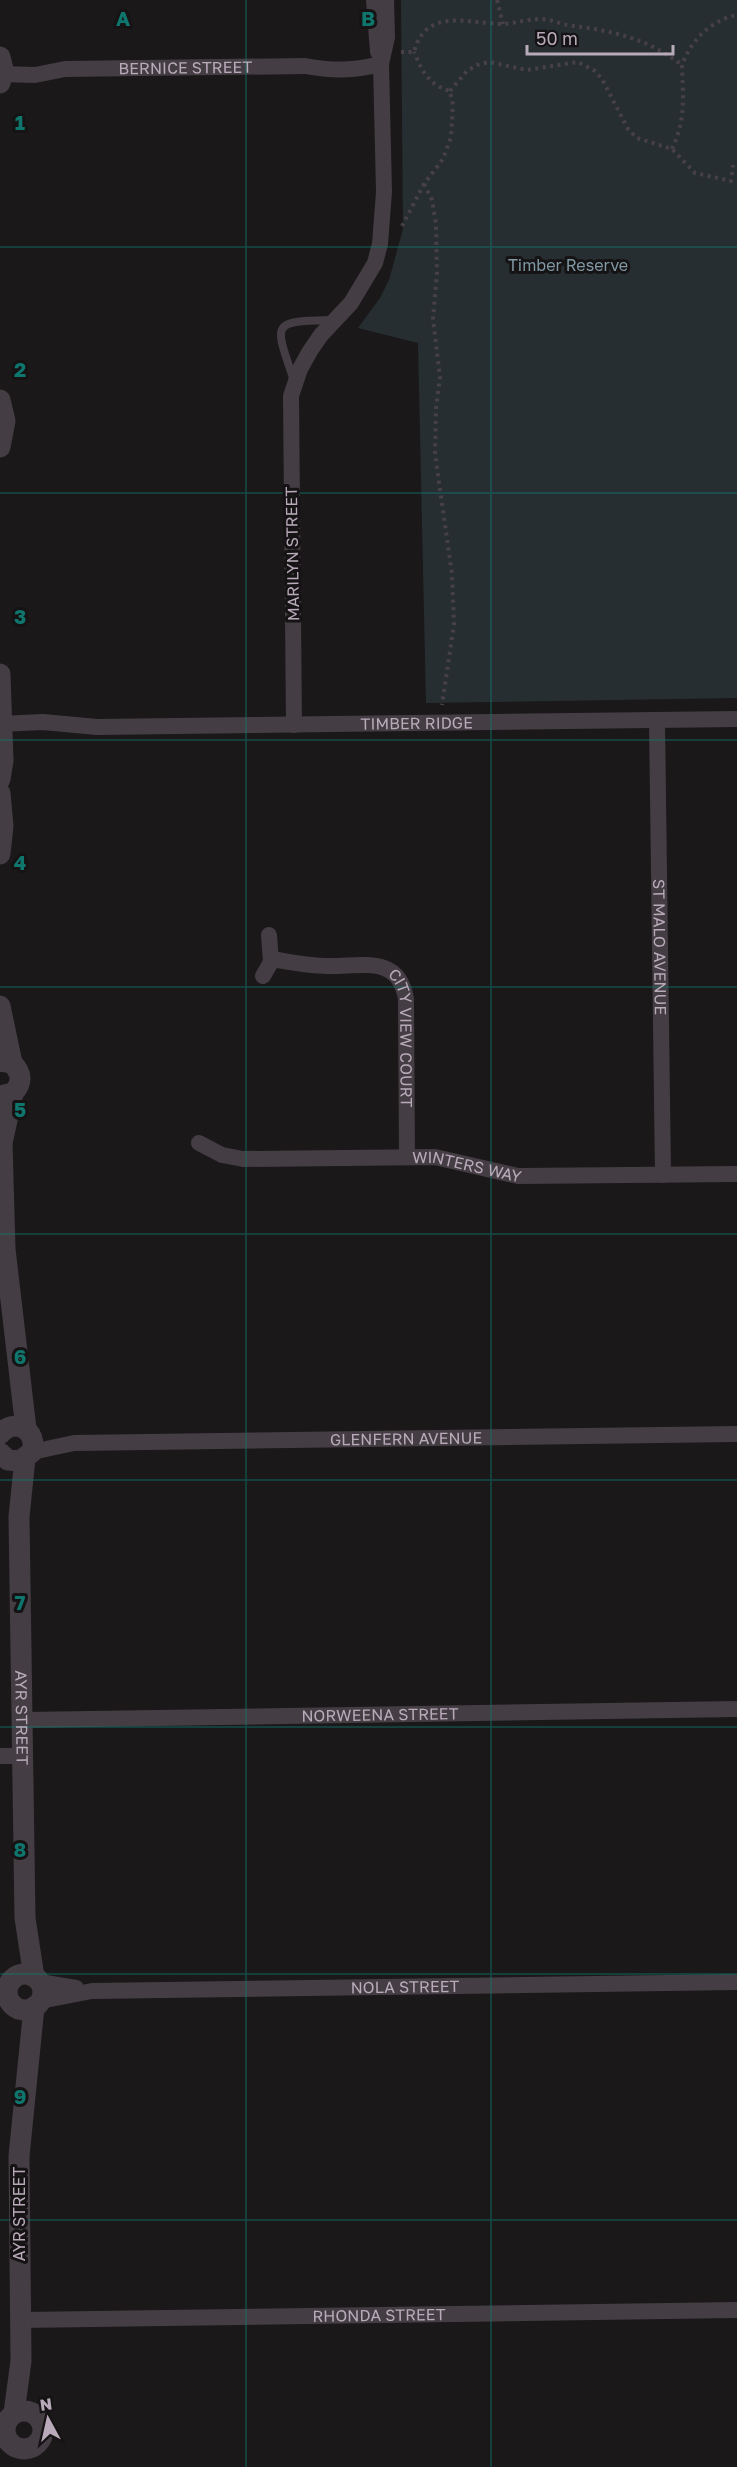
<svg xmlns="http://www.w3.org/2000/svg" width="737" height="2467" viewBox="0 0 737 2467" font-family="'Golos Text',sans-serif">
  <rect width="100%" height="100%" fill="#1a1819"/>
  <path fill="#272e32" d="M 401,0 L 737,0 L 737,698 L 426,703 L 418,343 L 358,328 L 380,298 L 389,280 L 403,229 Z"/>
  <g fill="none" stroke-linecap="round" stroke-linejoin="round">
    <path stroke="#484048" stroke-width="4" stroke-dasharray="3 4.5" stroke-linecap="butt" d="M 497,0 L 503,24
      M 401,52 L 414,52 C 426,6 469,24 503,24 C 516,23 528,19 540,19 C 549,19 558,23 567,25 C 612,31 645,37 682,65
      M 450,91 L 467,71 L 477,65 L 489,62 L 527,70 L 578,62 L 595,71 L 602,79 L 628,129 L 637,138 L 672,149 L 695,173 L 731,181 L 733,165
      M 672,149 C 686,119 683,97 682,65 C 691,40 711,20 737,15
      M 424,184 L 432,200 L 436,224 L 437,273 L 433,319 L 440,377 L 436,408 L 435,454 L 452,574 L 454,624 L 442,705
      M 402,226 L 424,184 L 443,159 L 451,137 L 453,105 L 450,91 C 428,85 422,70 414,52"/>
    <path stroke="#443d43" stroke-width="8" d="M 294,381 C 275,323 268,321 334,320"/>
    <g stroke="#443d43" stroke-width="16">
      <path d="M 374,0 L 378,52"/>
      <path id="s1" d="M 0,74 L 35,75 L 65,69 L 305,66 C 332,71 354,71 381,64"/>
      <path id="s2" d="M 657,721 L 663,1175"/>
      <path id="s3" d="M 0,724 L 43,722 L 97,727 L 737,719"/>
      <path d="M 294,725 L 291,396 L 300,369 L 310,351 L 321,335 L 351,303 L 375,263 L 380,244 L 384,192 L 381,64 L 387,37 L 386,0"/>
      <path id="s4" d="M 271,959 C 290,962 309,966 327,966 C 361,967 399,954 406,999 L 407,1157"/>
      <path d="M 263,976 L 271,962 L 269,935"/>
      <path id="s5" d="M 199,1143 L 222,1155 L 243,1159 L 435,1157 L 518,1176 L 737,1174"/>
      <path id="s6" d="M 32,1452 L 74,1443 L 737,1434"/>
      <path id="s7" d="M 23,1720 L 737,1709"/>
      <path d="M 0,1756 L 23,1756"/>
      <path d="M 40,1982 L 76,1988"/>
      <path id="s8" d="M 40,2001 L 92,1991 L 737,1982"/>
      <path id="s9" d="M 21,2320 L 737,2310"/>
      <path d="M 0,2421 L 8,2419"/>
      <path d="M 0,2438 L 7,2439"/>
    </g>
    <g stroke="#443d43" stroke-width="21">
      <path d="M 0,57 L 3,69 L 0,83"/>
      <path d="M 0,400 L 5,421 L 0,447"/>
      <path d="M 0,674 L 3,761 L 0,779"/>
      <path d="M 0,793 L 3,826 L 0,854"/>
      <path d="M 0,1006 L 12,1063"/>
      <path d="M 0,1061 L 12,1063 C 22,1073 23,1083 13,1093 L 0,1096"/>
      <path d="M 0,1131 L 2,1143 L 5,1249 L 26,1429"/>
      <path d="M 2,1143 L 13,1093"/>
      <path d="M 0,1434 C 15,1417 38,1430 32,1452 L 20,1461 L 8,1460 L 0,1453"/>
      <path id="s10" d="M 25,1458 L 19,1517 L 25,1918 L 34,1977"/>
      <circle cx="25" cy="1992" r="18"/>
      <circle cx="24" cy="2430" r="19"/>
      <path d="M 14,2413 L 21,2361 L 19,2156 L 34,2007"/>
    </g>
  </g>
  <path fill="none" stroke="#0f766e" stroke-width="1.5" stroke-opacity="0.55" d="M 246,0 L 246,2467M 491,0 L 491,2467M 0,247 L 737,247M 0,493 L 737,493M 0,740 L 737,740M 0,987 L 737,987M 0,1234 L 737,1234M 0,1480 L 737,1480M 0,1727 L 737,1727M 0,1974 L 737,1974M 0,2220 L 737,2220"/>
  <g text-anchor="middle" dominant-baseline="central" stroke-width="6" stroke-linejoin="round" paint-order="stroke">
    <g font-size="16" fill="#b9aaba" stroke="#151314">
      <text stroke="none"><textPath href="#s1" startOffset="186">BERNICE STREET</textPath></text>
      <text transform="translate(292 554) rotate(-91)">MARILYN STREET</text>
      <text stroke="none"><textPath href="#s3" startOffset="417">TIMBER RIDGE</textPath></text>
      <text stroke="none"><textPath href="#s2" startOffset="226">ST MALO AVENUE</textPath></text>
      <text stroke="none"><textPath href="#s4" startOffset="192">CITY VIEW COURT</textPath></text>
      <text stroke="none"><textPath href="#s5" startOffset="272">WINTERS WAY</textPath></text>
      <text stroke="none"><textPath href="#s6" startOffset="375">GLENFERN AVENUE</textPath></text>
      <text stroke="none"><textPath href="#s7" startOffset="357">NORWEENA STREET</textPath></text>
      <text stroke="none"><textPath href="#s10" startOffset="260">AYR STREET</textPath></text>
      <text stroke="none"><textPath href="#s8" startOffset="366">NOLA STREET</textPath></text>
      <text transform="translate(19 2214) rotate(-90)">AYR STREET</text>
      <text stroke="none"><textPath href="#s9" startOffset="358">RHONDA STREET</textPath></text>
    </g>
    <g font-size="16" fill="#8099a5" stroke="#151314">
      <text x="568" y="265">Timber Reserve</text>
    </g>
  </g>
  <g font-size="20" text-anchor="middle" font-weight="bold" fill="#0f766e" stroke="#151314" stroke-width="6" stroke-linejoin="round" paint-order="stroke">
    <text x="123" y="26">A</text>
    <text x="368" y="26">B</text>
    <text x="20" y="130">1</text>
    <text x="20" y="377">2</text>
    <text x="20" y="624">3</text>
    <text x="20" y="870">4</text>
    <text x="20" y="1117">5</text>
    <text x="20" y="1364">6</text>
    <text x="20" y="1610">7</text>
    <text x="20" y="1857">8</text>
    <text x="20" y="2104">9</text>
  </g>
  <g transform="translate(48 2419) rotate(352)" stroke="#151314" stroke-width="4.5" paint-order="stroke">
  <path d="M0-4.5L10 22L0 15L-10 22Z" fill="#b9aaba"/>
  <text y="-9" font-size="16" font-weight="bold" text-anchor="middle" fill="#b9aaba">N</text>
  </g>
  <path d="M527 45v9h146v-9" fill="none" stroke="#b9aaba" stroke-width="3"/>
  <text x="536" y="45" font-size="18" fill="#b9aaba" stroke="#151314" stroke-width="4.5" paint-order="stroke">50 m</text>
</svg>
